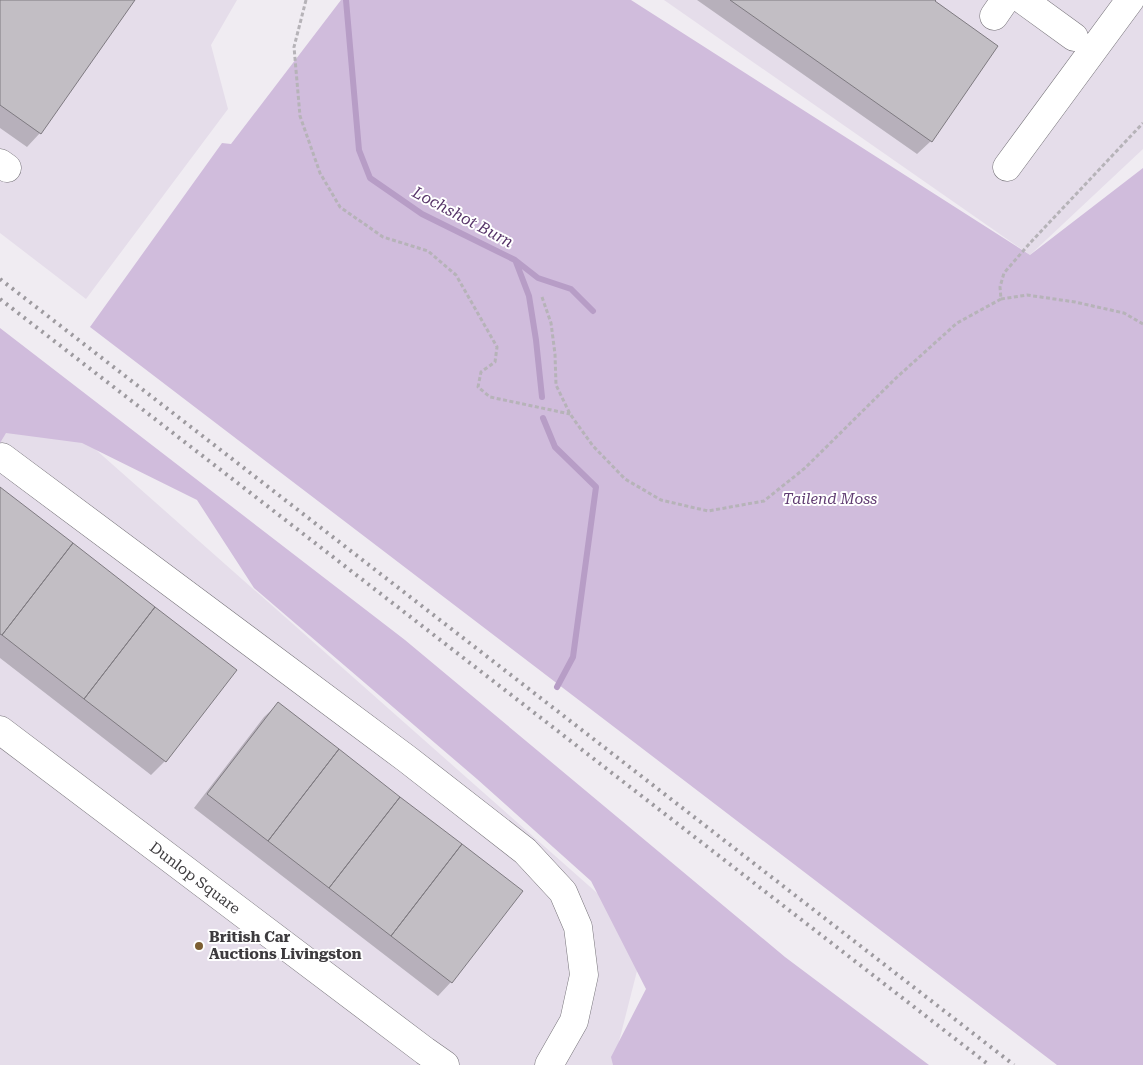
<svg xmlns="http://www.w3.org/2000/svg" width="1143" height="1065" viewBox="0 0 1143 1065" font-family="'Roboto Serif',serif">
  <rect width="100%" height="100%" fill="#f0ecf2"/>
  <path fill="#e5ddea" d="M 0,0 L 237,0 L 211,45 L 228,109 L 86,299 L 0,233 Z
    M 664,0 L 1143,0 L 1143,149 L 1030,255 Z
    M 0,365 L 631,923 L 637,971 L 613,1065 L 0,1065 Z"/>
  <path fill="#d0bcdc" d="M 341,0 L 631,0 L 1030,255 L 1143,168 L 1143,1065 L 1057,1065 L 90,327 L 222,143 L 231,144 Z
    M 0,328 L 405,640 L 785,957 L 929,1065 L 613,1065 L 611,1057 L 646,989 L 591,881 L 477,779 L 254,588 L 197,500 L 82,443 L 6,433 L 0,443 Z"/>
  <path fill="#0003" d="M 0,0 L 134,0 L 40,133 L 27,147 L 0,128 Z
    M 697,0 L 934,0 L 931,141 L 917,154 Z
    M 0,489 L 165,761 L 151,775 L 0,658 Z
    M 278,704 L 451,982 L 438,996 L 194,808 L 264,717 Z"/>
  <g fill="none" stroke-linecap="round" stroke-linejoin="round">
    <path stroke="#b79dc6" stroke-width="6" d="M 346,0 L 359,150 L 370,178 L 422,214 L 515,260 L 538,278 L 571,289 L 593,311
      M 516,262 L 529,296 L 536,340 L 542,397
      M 543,418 L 555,447 L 596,487 L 573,657 L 557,687"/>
  </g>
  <path fill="#c2bec4" stroke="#7e7a80" d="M 0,0 L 135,0 L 41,134 L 0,105 Z
    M 730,0 L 936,0 L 935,1 L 998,46 L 932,142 Z
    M 0,487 L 73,543 L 2,635 L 0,634 Z
    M 73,543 L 155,607 L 84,699 L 2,635 Z
    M 155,607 L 237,670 L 166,762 L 84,699 Z
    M 278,702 L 339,749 L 268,841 L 207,794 Z
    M 339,749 L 400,797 L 329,888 L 268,841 Z
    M 400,797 L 462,844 L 391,936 L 329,888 Z
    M 462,844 L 523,891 L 452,983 L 391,936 Z"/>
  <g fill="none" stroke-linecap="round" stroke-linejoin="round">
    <defs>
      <path id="minor" d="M 1023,0 L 1074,37
        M 994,16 L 1005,0
        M 0,163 L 7,168
        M 1007,167 L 1130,0
        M 2,457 L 407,759 L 525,851 L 563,892 L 578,927 L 584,975 L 574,1021 L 549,1065
        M 0,730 L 425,1051 L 445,1065"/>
    </defs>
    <use href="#minor" stroke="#767379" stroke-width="29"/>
    <path stroke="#b6b3b8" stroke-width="3" stroke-dasharray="4 2.5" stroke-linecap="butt" d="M 306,0 L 294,47 L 300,116 L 320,173 L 340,207 L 383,237 L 428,251 L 456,275 L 497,347 L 495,362 L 481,372 L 478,387 L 490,397 L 570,414
      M 542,297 L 551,323 L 555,354 L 556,385 L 570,414 L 593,446 L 625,479 L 661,500 L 708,511 L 764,501 L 805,468 L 896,378 L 957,323 L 1001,299 L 1000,287 L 1004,273 L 1030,243 L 1143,123
      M 1001,299 L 1027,295 L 1075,302 L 1124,313 L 1143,324"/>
    <use href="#minor" stroke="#fff" stroke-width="28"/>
    <path stroke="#9d9a9f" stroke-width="4" stroke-dasharray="2.5 5" stroke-linecap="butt" d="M 0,279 L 1014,1065
      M 0,299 L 989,1065"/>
  </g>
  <circle fill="#7c5e32" stroke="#fff" stroke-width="2" cx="199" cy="946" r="5"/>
  <g text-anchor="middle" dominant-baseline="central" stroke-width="4" stroke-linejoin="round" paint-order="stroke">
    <g font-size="15" font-style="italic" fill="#603c72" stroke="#fff">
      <text x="830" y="499">Tailend Moss</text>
    </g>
    <g font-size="15" fill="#3d3b3e" stroke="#fff">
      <text transform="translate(195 878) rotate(37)">Dunlop Square</text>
    </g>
    <g font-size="15" font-weight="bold" fill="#3d3b3e" stroke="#fff" text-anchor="start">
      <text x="209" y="937">British Car<tspan x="209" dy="17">Auctions Livingston</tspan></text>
    </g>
    <g font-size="16" font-style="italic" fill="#573469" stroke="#fff">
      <text transform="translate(463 217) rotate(28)">Lochshot Burn</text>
    </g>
  </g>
</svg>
